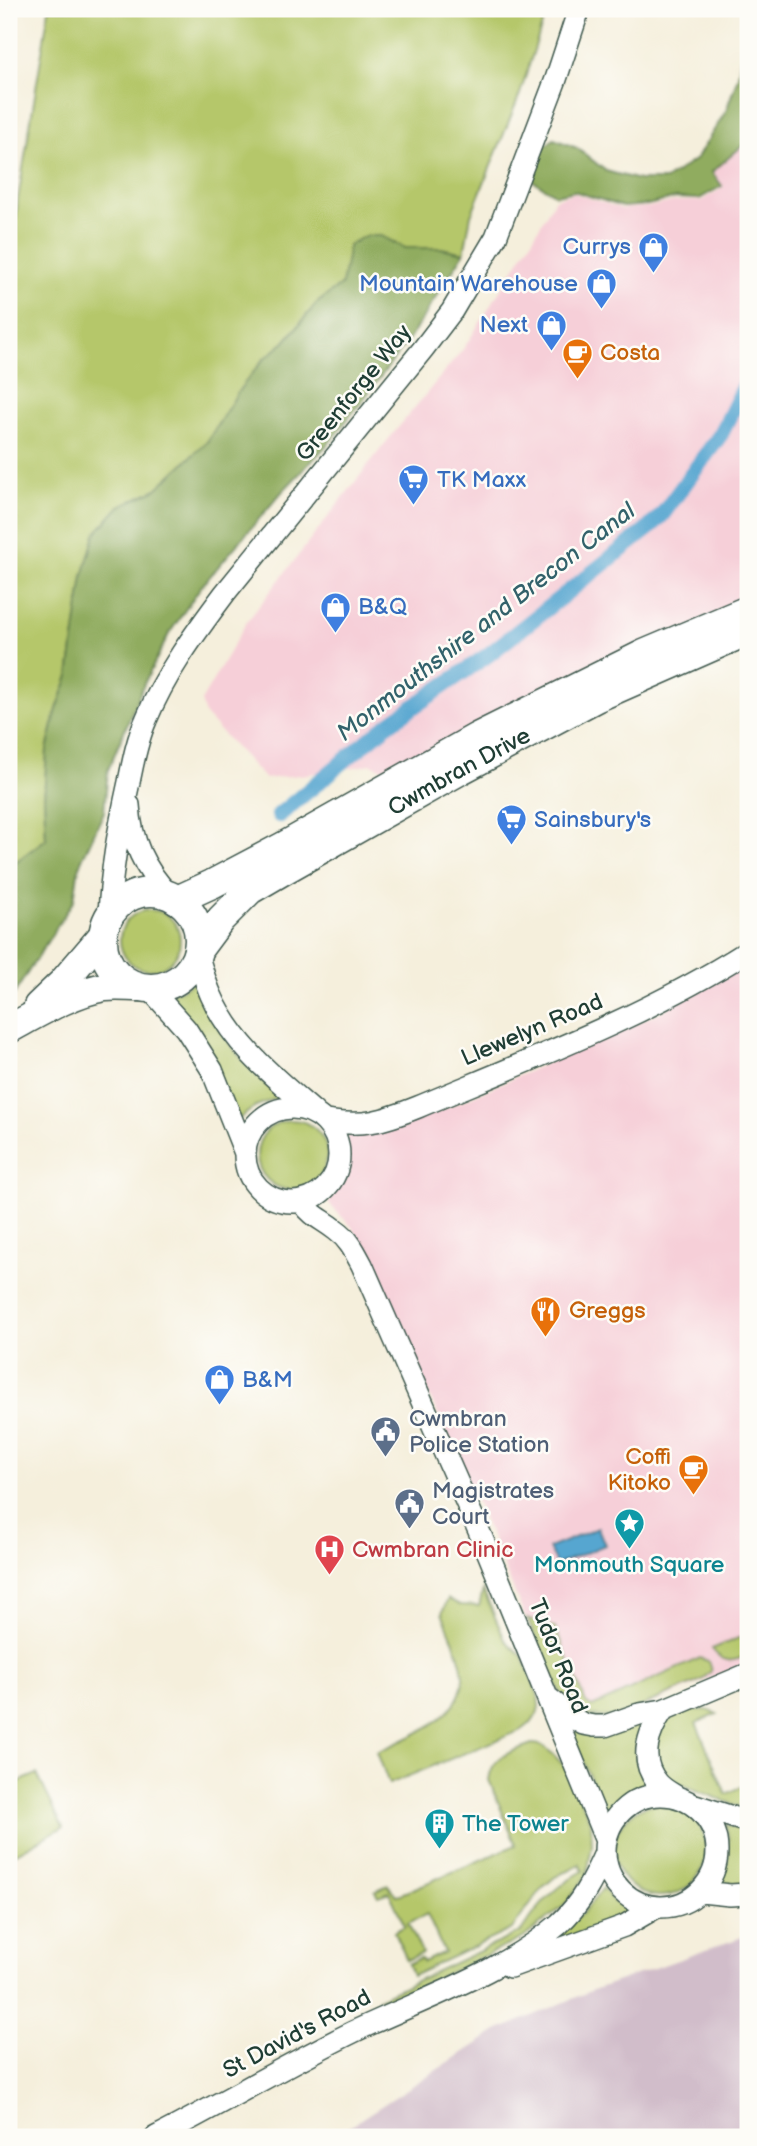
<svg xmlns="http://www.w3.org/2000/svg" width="757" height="2146" viewBox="0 0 757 2146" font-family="'Balsamiq Sans',sans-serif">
  <rect width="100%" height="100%" fill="#fdfcf7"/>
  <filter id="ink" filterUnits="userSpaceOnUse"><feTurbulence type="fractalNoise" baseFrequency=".0143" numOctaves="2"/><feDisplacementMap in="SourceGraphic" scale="14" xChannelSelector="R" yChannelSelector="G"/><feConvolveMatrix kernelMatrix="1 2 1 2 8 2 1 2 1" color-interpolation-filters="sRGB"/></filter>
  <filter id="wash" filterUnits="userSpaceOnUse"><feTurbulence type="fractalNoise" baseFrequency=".00686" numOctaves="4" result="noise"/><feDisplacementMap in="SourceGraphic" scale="28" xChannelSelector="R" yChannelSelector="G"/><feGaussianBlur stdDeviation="1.57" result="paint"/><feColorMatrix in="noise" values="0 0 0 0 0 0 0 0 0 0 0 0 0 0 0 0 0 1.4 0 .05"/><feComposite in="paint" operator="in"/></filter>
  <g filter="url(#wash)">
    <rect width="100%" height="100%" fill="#f5efdc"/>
    <path fill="#f6cfd8" d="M 748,142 L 748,599 L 395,774 L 371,764 L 334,771 L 265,779 L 205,715 L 201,701 L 246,623 L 383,446 L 464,348 L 532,240 L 555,199 L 573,193 L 622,209 L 649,207 L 676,201 L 701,201 L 724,187 L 713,172 Z
      M 748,957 L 748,1662 L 637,1710 L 569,1707 L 556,1690 L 461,1466 L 370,1264 L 352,1227 L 329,1204 L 348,1132 L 433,1114 L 661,1012 Z"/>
    <path fill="#d1bdca" d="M 748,1935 L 748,2137 L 333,2137 L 497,2031 L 593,1990 Z"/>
    <path fill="#b5c76a" stroke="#6a824f" stroke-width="2" d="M 49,9 L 547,9 L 520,94 L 471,215 L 464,253 L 441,248 L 405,248 L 381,236 L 342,284 L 316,304 L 285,342 L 264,359 L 240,389 L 207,442 L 155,490 L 120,506 L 83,576 L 69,676 L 57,709 L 47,750 L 44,798 L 46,839 L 9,867 L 9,312 L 18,199 Z
      M120 940a30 30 0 1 1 60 0a30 30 0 1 1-60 0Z
      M 194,981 C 208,1013 230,1048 255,1074 C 263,1082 272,1089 280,1097 L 256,1106 L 239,1119 L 165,996 L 182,989 Z
      M257 1155a35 35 0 1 1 70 0a35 35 0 1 1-70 0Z
      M 483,1590 L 505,1640 L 523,1657 L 538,1695 L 539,1707 L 537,1714 L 532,1722 L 522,1730 L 389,1784 L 377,1752 C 408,1737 464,1719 463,1676 C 462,1657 449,1631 442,1613 L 448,1599 L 460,1605 L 479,1606 Z
      M 527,1619 L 555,1628 L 586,1703 L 592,1707 L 700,1658 L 708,1661 L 711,1671 L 702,1680 L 617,1717 L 584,1716 L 562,1697 Z
      M 748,1634 L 748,1655 C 733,1662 723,1664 712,1649 Z
      M 694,1710 L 707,1710 L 717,1714 L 696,1723 L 726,1794 L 748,1784 L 748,1810 L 675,1782 L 664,1774 L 658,1764 L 655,1741 L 667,1721 L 680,1713 Z
      M 563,1717 L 640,1721 C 640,1734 635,1744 636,1757 C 638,1767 644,1776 646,1785 C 629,1790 617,1798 605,1811 Z
      M 532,1744 L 541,1745 L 553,1754 L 570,1772 L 591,1824 L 592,1845 L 587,1875 L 564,1906 L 523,1938 L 392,1999 L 377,1999 L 521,1932 C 538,1906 556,1886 583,1871 L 580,1864 L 555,1877 L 542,1888 L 512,1929 L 412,1976 L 408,1964 L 420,1958 L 424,1962 L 444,1952 L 427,1914 L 408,1923 L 422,1953 L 407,1960 L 394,1932 L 405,1926 L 389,1892 L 378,1896 L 375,1891 L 388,1885 L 396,1895 L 401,1894 L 516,1845 L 489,1780 C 492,1755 511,1752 532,1744 Z
      M 37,1774 L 63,1827 L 9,1857 L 9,1786 Z
      M614 1850a46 46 0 1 1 92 0a46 46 0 1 1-92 0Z
      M 725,1824 L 748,1831 L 748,1886 L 721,1882 C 729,1861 732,1846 725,1824 Z
      M 603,1888 L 614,1902 L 631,1911 L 519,1961 L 583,1913 Z"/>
    <path fill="#90ac5e" stroke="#587449" stroke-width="2" d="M 745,9 L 748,9 L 748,141 L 712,172 L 722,186 L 699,199 L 676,198 L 647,205 L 623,207 L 574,191 L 556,195 L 530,179 L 539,150 L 554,139 L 577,148 L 606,171 L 639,180 L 665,180 L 696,159 L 726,111 L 738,76 L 745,32 Z
      M 365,236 L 381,236 L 405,248 L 441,248 L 464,253 L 408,341 L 369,392 L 329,443 L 281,493 L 200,588 L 169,634 L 144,684 L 108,770 L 104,812 L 79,866 L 74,900 L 14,994 L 9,997 L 9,867 L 46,839 L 44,798 L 47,750 L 57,709 L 69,676 L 83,576 L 95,534 L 120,506 L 155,490 L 207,442 L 240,389 L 264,359 L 285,342 L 316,304 L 342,284 L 349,245 Z"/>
    <path fill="#56a6d0" stroke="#3a7282" stroke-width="2" d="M 598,1528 L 605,1545 L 556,1565 L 549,1548 Z"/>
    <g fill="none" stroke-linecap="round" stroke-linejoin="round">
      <path stroke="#56a6d0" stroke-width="16" d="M 279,815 L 386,726 L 488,655 L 649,528 L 662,515 L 721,434 L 748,379"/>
    </g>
  </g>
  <g filter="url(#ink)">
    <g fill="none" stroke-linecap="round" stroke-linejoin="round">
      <defs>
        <path id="minor" d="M 129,805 C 131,841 144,869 169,895
          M 109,915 C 111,869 119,827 129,782 C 133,762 137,740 146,720 C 165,674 195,633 225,593 L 423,349 L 452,311 L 496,237 L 556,79 L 579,9
          M 197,954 C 202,968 205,982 211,995 C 232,1044 275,1078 314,1112
          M 150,989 L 186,1029 L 212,1070 L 245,1153
          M245 1155a47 47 0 1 1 94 0a47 47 0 1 1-94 0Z
          M 326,1121 C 364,1127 383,1121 418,1107 C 530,1060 646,1016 748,951
          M 302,1202 C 314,1218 321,1218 336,1230 C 349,1239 355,1252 362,1265 L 482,1538 L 606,1841
          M 550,1699 L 573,1718 L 583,1724 L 594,1726 L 605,1726 L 639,1714 L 663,1710 L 748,1674
          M 663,1710 C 648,1733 638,1760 658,1783 C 663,1789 671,1793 677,1797
          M605 1851a56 56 0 1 1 112 0a56 56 0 1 1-112 0Z
          M 695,1805 L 748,1822
          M 701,1892 L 730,1895 L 748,1894
          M 510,1967 L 624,1926 L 655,1908
          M 156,2137 C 222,2103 286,2065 353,2032 C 420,2000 502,1973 559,1924 C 581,1904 593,1880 605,1853"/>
        <g id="major">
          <circle cx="151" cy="940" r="48"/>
          <path d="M 177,900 L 212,884 L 284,846 L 477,737 L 644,654 L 748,610"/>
          <path id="s1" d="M 198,950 L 221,919 L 250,890 L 286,869 L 461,770 L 596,698 L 748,631"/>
          <path d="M 38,1006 L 62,983 L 103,935"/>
          <path d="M 9,1029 C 37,1014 73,992 105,987 C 116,986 128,987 138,987"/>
        </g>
      </defs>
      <use href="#minor" stroke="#3f584d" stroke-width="24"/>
      <use href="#major" stroke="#3f584d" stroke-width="31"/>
      <use href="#minor" stroke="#fff" stroke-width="21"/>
      <use href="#major" stroke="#fff" stroke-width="28"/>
    </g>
  </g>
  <defs>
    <symbol id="shop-pin" viewBox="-11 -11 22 30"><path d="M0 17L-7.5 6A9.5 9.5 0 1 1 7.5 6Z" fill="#3f7fe0" stroke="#fdfcf7"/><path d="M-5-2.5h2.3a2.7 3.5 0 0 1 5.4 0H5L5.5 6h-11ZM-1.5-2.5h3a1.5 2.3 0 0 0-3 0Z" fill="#fff"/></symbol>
    <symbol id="cafe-pin" viewBox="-11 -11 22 30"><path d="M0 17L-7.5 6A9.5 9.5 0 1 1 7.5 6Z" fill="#e8710a" stroke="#fdfcf7"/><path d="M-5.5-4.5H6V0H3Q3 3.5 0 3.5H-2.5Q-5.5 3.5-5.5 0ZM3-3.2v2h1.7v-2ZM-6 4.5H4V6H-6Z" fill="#fff"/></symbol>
    <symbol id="supermarket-pin" viewBox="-11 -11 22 30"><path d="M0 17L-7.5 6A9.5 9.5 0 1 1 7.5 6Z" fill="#3f7fe0" stroke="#fdfcf7"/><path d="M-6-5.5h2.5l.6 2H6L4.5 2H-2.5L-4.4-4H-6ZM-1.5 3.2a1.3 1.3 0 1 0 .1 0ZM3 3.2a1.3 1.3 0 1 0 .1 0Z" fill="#fff"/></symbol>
    <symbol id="restaurant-pin" viewBox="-11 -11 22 30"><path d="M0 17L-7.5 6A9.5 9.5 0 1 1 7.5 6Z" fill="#e8710a" stroke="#fdfcf7"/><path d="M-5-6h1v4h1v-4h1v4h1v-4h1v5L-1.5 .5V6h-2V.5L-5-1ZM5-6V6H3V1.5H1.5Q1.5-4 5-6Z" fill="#fff"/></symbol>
    <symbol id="civic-pin" viewBox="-11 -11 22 30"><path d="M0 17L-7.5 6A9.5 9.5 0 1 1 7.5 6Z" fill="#5c6f8a" stroke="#fdfcf7"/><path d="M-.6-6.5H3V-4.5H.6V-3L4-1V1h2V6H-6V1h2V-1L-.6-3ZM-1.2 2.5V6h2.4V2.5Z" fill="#fff"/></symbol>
    <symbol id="sight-pin" viewBox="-11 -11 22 30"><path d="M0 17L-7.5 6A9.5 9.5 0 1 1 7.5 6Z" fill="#0f9aa8" stroke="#fdfcf7"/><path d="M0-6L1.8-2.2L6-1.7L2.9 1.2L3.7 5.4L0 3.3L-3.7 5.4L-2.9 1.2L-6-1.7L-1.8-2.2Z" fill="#fff"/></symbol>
    <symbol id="hospital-pin" viewBox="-11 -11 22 30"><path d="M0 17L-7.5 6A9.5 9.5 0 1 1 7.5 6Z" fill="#e0444e" stroke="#fdfcf7"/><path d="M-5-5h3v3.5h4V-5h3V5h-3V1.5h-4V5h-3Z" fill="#fff"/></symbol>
    <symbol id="building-pin" viewBox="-11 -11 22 30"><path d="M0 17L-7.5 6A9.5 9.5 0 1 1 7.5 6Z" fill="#0f9aa8" stroke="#fdfcf7"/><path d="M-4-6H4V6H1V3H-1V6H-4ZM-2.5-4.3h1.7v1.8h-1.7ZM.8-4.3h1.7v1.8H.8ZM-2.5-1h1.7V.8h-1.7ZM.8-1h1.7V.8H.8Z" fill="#fff"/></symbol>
  </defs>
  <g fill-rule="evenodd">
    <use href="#shop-pin" x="636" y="230" width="35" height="47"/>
    <use href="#shop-pin" x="584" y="266" width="35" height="47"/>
    <use href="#shop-pin" x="534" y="308" width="35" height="47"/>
    <use href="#cafe-pin" x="560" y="336" width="35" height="47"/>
    <use href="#supermarket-pin" x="396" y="462" width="35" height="47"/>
    <use href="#shop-pin" x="318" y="590" width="35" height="47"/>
    <use href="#supermarket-pin" x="494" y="802" width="35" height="47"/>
    <use href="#restaurant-pin" x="528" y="1294" width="35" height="47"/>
    <use href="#shop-pin" x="202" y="1362" width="35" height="47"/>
    <use href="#civic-pin" x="368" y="1414" width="35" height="47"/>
    <use href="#cafe-pin" x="676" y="1452" width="35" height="47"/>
    <use href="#civic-pin" x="392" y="1486" width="35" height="47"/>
    <use href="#sight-pin" x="612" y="1506" width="35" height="47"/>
    <use href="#hospital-pin" x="312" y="1532" width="35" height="47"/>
    <use href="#building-pin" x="422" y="1806" width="35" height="47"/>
  </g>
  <g text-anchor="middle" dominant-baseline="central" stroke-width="5" stroke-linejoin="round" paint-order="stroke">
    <g font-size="23" fill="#366cbe" stroke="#fdfcf7" text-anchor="start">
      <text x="631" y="247" text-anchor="end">Currys</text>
      <text x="578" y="284" text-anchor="end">Mountain Warehouse</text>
      <text x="528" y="325" text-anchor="end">Next</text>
      <text x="437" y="480">TK Maxx</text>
      <text x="358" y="607">B&amp;Q</text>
      <text x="534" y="820">Sainsbury's</text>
      <text x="242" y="1380">B&amp;M</text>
    </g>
    <g font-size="23" fill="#c56008" stroke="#fdfcf7" text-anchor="start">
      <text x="600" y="353">Costa</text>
      <text x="569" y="1311">Greggs</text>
      <text x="671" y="1457" text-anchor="end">Coffi<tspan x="671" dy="26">Kitoko</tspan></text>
    </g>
    <g font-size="23" fill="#1f3d34" stroke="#fdfcf7">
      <text transform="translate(354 393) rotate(-51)">Greenforge Way</text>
      <text stroke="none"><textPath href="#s1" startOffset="320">Cwmbran Drive</textPath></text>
      <text transform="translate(532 1030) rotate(-23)">Llewelyn Road</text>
      <text transform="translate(558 1656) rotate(68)">Tudor Road</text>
      <text transform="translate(297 2034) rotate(-28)">St David's Road</text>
    </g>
    <g font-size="23" fill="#4e5e75" stroke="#fdfcf7" text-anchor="start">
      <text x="409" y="1419">Cwmbran<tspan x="409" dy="26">Police Station</tspan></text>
      <text x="432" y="1491">Magistrates<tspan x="432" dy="26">Court</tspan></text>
    </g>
    <g font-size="23" fill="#be3a42" stroke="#fdfcf7" text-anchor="start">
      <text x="352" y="1550">Cwmbran Clinic</text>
    </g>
    <g font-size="23" fill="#0d838f" stroke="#fdfcf7">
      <text x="629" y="1565">Monmouth Square</text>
      <text x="462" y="1824" text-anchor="start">The Tower</text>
    </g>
    <g font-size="24" font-style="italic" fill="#32626b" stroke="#fdfcf7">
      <text transform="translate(486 622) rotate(-38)">Monmouthshire and Brecon Canal</text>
    </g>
  </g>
  <rect width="757" height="2146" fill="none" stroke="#fdfcf7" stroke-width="35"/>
</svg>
